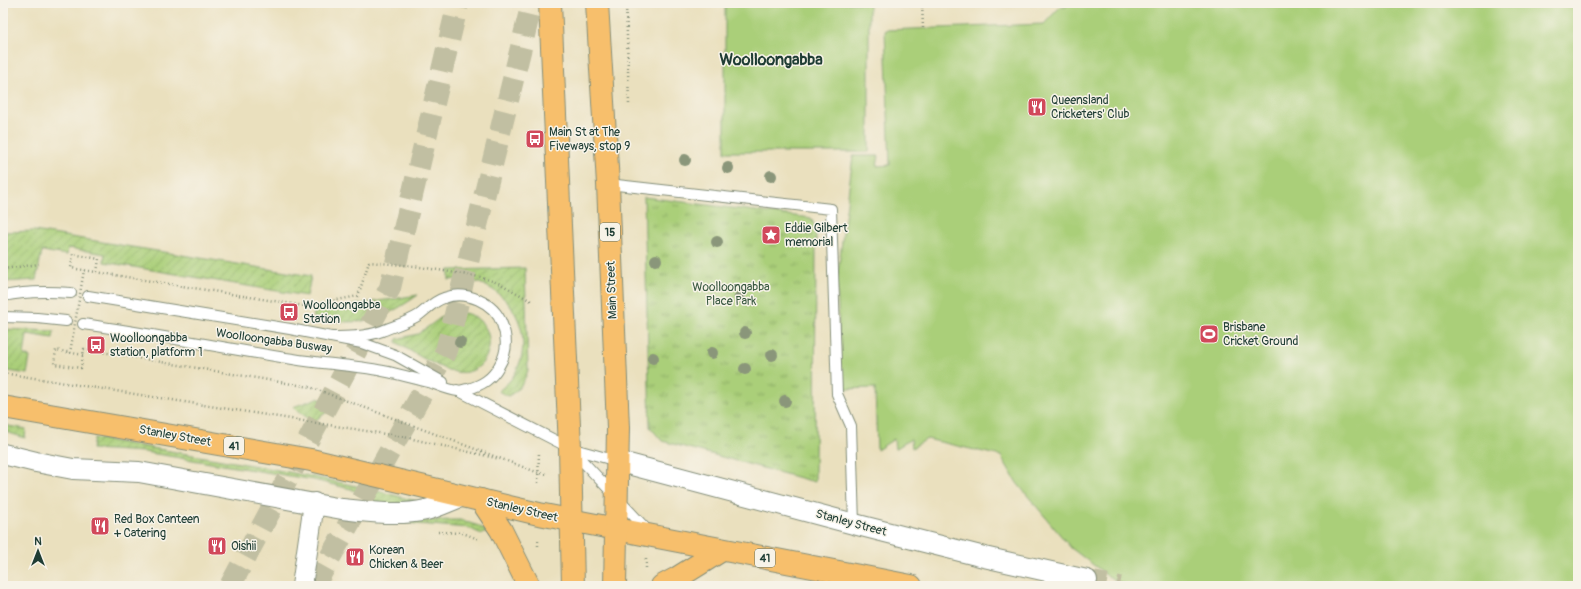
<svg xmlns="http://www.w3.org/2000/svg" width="1581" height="589" viewBox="0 0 1581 589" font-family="Pangolin,sans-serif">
  <defs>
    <pattern id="park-tufts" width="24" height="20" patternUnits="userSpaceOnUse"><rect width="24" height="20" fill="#aacf79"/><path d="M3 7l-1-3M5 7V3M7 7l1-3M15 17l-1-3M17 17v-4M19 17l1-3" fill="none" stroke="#8aa964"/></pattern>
    <pattern id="garden-furrows" width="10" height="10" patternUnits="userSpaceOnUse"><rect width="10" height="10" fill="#aacf79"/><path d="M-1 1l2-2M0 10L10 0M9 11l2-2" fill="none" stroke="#8aa964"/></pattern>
  </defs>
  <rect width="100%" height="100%" fill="#f7f3e8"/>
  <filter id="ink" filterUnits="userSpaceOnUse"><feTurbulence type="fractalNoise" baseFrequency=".025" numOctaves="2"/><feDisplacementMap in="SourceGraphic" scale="8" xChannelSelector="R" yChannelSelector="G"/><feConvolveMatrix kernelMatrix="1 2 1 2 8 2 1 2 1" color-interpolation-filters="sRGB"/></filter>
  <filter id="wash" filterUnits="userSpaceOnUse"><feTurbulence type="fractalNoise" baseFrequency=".012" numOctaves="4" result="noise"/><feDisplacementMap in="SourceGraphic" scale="16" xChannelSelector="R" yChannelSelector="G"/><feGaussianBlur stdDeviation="0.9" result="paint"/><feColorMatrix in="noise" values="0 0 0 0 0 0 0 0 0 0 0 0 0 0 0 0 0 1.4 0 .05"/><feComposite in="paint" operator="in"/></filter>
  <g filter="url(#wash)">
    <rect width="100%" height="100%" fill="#eae0be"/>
    <path fill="#aacf79" stroke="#648656" d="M 725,3 L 869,3 L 869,152 L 725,152 Z
      M 1066,3 L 1578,3 L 1578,586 L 1126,586 L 1108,576 L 1071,548 L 1017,483 L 1001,456 L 927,439 L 912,448 L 911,439 L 895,449 L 894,439 L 877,450 L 875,388 L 841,389 L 837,280 L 853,156 L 879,156 L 877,166 L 890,165 L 885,30 L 1044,24 L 1060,7 L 1066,7 Z"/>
    <path fill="url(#park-tufts)" stroke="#648656" d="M 644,197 L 811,218 L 816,229 L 815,482 L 662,441 L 650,427 Z"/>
    <path fill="url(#garden-furrows)" stroke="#648656" d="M 34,231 L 311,276 L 307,296 L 104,262 L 105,254 L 68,248 L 67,255 L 42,251 L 36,280 L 3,282 L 3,232 Z
      M 525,268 L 528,370 C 524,383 519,390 508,396 L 498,391 C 509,384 516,374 520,362 C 534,317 495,274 449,280 L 449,270 Z
      M 418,295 C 379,323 359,326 313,318 L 314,311 Z
      M 457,312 C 505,315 495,379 456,372 C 441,370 410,351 396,342 L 397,339 L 418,334 L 443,316 Z
      M 3,329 L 54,331 L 53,338 L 27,334 L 24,355 L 30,357 L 27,374 L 3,370 Z
      M 318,398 L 335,406 L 313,422 L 293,407 Z
      M 3,425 L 26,429 L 25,438 L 3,431 Z
      M 94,438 L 251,465 L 315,477 L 378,491 L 420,502 L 376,505 L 370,499 L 351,489 L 314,480 L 144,452 L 92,449 Z
      M 460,520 L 479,526 L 488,532 L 481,534 L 469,528 L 405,523 L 396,521 Z"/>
  </g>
  <g filter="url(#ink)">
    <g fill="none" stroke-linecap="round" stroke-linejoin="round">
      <path stroke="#c1bfa2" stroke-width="20" stroke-dasharray="20 10" stroke-linecap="butt" d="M 1087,580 L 1120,586"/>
      <path stroke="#c1bfa2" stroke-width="22" stroke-dasharray="22 11" stroke-linecap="butt" d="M 230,586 L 390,288 L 458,3
        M 314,586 L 446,351 L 532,3"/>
      <defs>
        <path id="lane" d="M 608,184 L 831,209 L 837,394 L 851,426 L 854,524
          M 3,296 C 26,291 47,291 71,293
          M 88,296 L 290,329 L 362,343 L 395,355 L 443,382
          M 3,317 L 37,318 L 66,321
          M 83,324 C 153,334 223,348 293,359 C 323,364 353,365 383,371 C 399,374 416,379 432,383 C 440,386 449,390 458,391 C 461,391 465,389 468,389 C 482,385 492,379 499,366 C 507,353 508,339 502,324 C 494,302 466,290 444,298 C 434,301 427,309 419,315 C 408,322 394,326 382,331 C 365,337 347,337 329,337
          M 457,390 L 570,448 L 617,461
          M 573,451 L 649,532"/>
        <path id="street" d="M 3,454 L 36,462 L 73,469 L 139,472 L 342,509 C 368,512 400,516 426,510 C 439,507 451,500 464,496
          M 617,461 L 854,524 L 984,557 L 1087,580
          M 302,586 L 314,503"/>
        <path id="primary" d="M 3,407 L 311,460 L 539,514 L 911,586"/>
        <path id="highway" d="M 550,3 L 570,448 L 573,586
          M 597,3 L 608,184 L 618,428 L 615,586
          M 481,500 L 501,530 L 529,586
          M 662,586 L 677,578 L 722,550"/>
      </defs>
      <use href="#lane" stroke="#848e79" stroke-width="12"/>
      <use href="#street" stroke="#848e79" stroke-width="22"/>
      <use href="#primary" stroke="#848e79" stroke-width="24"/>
      <use href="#highway" stroke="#848e79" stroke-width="24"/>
      <path stroke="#848e79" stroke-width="2.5" stroke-dasharray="1 3" stroke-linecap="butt" d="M 626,3 L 629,104
        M 922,3 L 923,28
        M 3,269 L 39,264
        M 97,272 L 99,259 L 73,254 L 71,268 L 305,306 L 358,296 L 369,262 L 414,266 L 480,277 L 501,284 L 533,302
        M 83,355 L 56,350 L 54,364 L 81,368 L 84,349 L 310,387 L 539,473 L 547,474
        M 3,373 L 404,437 L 500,459
        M 538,483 L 539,452
        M 438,532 L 463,533 L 478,539
        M 538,541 L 538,549
        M 646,559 L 646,568"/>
      <use href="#lane" stroke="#fff" stroke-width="10"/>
      <use href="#street" stroke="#fff" stroke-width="20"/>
      <use href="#primary" stroke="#f7bf6c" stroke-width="22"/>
      <use href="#highway" stroke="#f7bf6c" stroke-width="22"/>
      <path stroke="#848e79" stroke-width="2.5" stroke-dasharray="1 3" stroke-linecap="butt" d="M 70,353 L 84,270"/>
    </g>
    <g fill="#8a967a">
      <circle cx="685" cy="160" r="6"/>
      <circle cx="728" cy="168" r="6"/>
      <circle cx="771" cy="176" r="6"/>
      <circle cx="717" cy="242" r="6"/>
      <circle cx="656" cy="260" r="6"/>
      <circle cx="740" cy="297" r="6"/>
      <circle cx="745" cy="333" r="6"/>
      <circle cx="460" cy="342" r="6"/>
      <circle cx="712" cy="353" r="6"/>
      <circle cx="772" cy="355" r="6"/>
      <circle cx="653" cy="358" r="6"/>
      <circle cx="745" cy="369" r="6"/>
      <circle cx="785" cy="401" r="6"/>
    </g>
  </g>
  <defs>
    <symbol id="restaurant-square" viewBox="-11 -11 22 22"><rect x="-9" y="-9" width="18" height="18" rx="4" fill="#d1495b" stroke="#f7f3e8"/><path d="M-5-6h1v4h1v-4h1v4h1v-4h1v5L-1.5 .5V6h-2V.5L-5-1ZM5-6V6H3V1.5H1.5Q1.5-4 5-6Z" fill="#fff"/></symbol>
    <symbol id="bus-square" viewBox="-11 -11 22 22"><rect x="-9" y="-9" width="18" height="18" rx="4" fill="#d1495b" stroke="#f7f3e8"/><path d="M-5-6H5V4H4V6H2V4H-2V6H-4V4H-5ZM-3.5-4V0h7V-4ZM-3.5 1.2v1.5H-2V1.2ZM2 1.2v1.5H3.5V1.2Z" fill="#fff"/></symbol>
    <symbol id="sight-square" viewBox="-11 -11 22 22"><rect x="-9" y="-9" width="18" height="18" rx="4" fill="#d1495b" stroke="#f7f3e8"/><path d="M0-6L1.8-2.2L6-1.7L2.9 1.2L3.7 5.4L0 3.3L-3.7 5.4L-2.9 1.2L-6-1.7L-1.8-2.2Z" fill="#fff"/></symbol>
    <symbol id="stadium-square" viewBox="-11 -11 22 22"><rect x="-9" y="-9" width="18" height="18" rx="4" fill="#d1495b" stroke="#f7f3e8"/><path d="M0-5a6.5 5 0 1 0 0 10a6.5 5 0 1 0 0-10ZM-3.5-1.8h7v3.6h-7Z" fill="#fff"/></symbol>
  </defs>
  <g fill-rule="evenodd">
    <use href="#restaurant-square" x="1026" y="96" width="22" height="22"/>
    <use href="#bus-square" x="524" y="128" width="22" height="22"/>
    <use href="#sight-square" x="760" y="224" width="22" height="22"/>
    <use href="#bus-square" x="278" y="301" width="22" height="22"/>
    <use href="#stadium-square" x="1198" y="323" width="22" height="22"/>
    <use href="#bus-square" x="85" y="334" width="22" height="22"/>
    <use href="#restaurant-square" x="89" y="515" width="22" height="22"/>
    <use href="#restaurant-square" x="206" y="535" width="22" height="22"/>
    <use href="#restaurant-square" x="344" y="546" width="22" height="22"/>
  </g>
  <g text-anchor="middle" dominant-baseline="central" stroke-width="3" stroke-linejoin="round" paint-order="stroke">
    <g fill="#f7f3e8" stroke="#60746a" stroke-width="1">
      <rect x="600" y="223" width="20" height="18" rx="3"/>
      <rect x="224" y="437" width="20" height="18" rx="3"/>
      <rect x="755" y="549" width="20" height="18" rx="3"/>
    </g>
    <g font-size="11" font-weight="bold" fill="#1f3d34">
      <text x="610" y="232">15</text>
      <text x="234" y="446">41</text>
      <text x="765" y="558">41</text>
    </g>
    <g font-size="12" fill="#1f3d34" stroke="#f7f3e8" text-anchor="start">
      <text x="1051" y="100">Queensland<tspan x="1051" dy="14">Cricketers' Club</tspan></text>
      <text x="549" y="132">Main St at The<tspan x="549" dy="14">Fiveways, stop 9</tspan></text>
      <text x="785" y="228">Eddie Gilbert<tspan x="785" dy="14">memorial</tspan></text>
      <text x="303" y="305">Woolloongabba<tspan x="303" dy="14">Station</tspan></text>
      <text x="1223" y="327">Brisbane<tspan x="1223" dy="14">Cricket Ground</tspan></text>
      <text x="110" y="338">Woolloongabba<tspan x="110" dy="14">station, platform 1</tspan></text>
      <text x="114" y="519">Red Box Canteen<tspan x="114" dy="14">+ Catering</tspan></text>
      <text x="231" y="546">Oishii</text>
      <text x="369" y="550">Korean<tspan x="369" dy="14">Chicken &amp; Beer</tspan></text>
    </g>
    <g font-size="12" fill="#3b5a42" stroke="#f7f3e8">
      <text x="731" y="287">Woolloongabba<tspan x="731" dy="14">Place Park</tspan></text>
    </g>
    <g font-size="12" fill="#1f3d34" stroke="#f7f3e8">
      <text transform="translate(612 290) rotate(-92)">Main Street</text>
      <text transform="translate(274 341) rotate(8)">Woolloongabba Busway</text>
      <text transform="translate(175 436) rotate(10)">Stanley Street</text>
      <text transform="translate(522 510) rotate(13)">Stanley Street</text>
      <text transform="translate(851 523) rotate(15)">Stanley Street</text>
    </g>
    <g font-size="16" font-weight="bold" fill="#1f3d34" stroke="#f7f3e8">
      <text x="771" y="60">Woolloongabba</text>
    </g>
  </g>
  <rect width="1581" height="589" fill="none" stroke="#f7f3e8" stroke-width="16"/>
  <g transform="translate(38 551)" stroke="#f7f3e8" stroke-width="3" paint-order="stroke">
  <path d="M0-3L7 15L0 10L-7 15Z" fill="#1f3d34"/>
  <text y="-6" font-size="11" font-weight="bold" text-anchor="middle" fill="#1f3d34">N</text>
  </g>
</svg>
